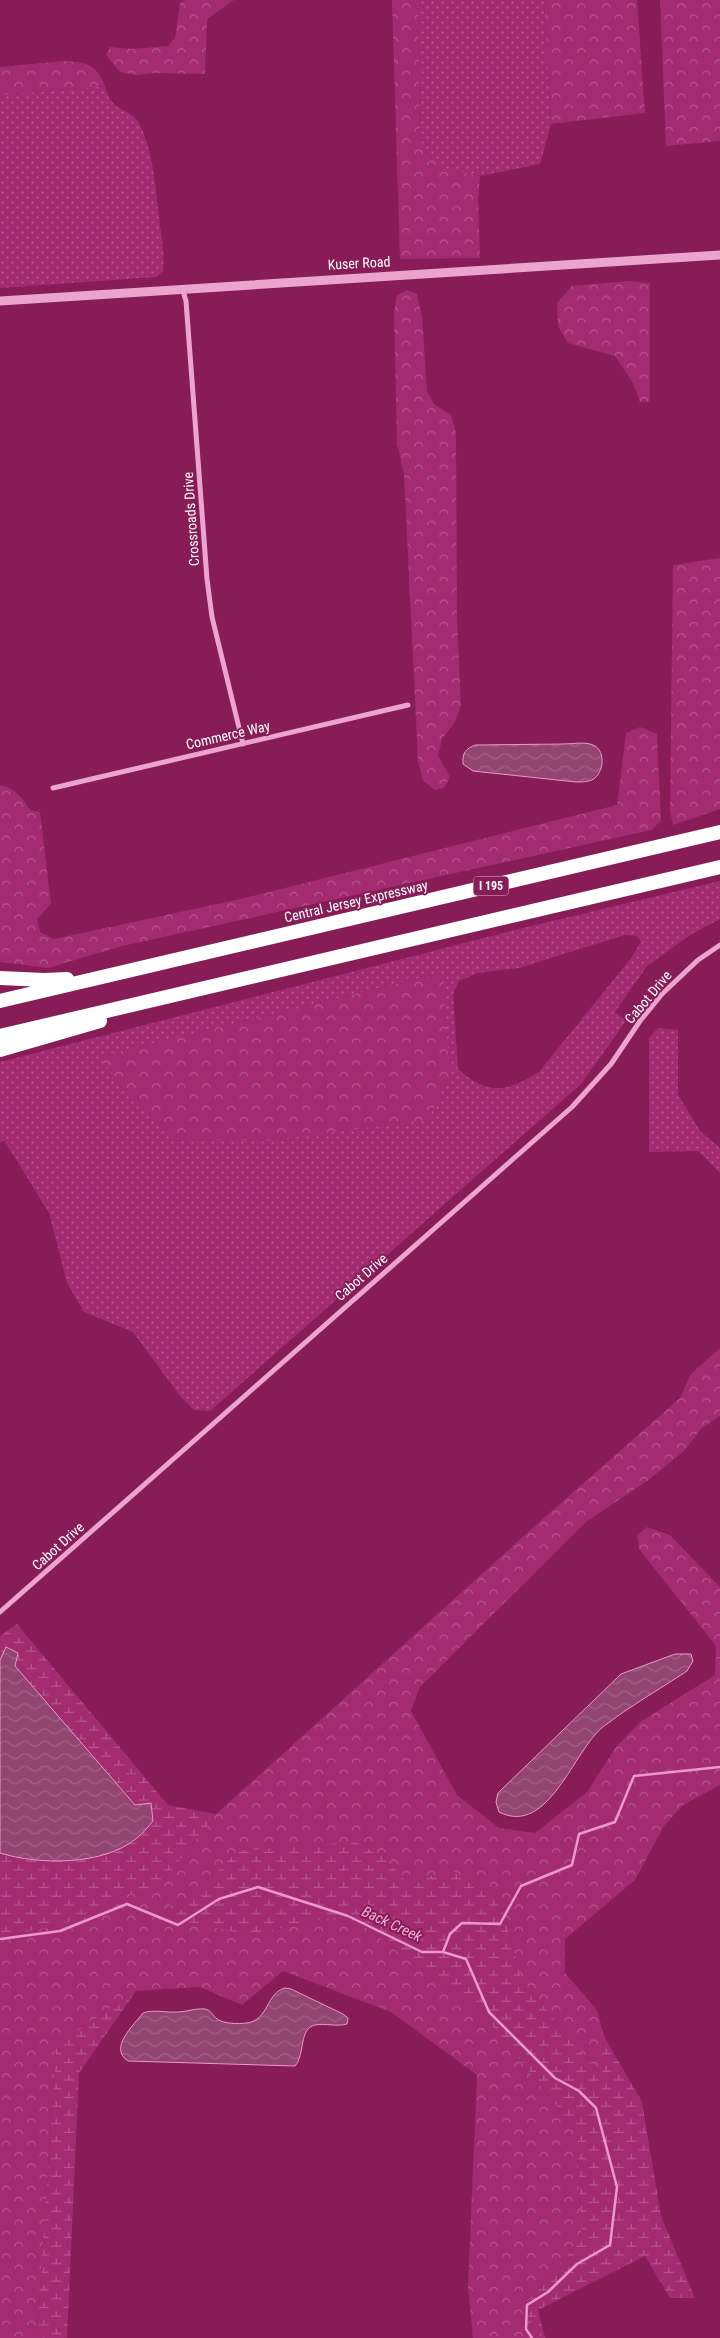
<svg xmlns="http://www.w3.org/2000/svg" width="720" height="2338" viewBox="0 0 720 2338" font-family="'Roboto Condensed',sans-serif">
  <defs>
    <pattern id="grass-dots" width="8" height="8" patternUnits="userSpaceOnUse" patternTransform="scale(1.25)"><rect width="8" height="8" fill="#a32c70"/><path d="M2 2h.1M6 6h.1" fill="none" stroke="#b5568d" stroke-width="1.8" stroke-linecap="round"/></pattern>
    <pattern id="forest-crowns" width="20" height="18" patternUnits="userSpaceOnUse" patternTransform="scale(1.25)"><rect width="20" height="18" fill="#a32c70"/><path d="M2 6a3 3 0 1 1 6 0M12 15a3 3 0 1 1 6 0" fill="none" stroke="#b5568d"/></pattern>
    <pattern id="wetland-marsh" width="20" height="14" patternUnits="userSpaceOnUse" patternTransform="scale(1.25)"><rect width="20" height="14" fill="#a32c70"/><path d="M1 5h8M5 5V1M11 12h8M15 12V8" fill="none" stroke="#b5568d"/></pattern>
    <pattern id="water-waves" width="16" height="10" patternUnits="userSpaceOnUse" patternTransform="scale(1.25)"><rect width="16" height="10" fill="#924570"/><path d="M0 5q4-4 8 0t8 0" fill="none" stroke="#a26185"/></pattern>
  </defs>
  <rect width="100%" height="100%" fill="#871c57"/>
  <path fill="url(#grass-dots)" fill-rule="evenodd" d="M 418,0 L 544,0 L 551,124 L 540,164 L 480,176 L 440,168 L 420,144 Z
    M 105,86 C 113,117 131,105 141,127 C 153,153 156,189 159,217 C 161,236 165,252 163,271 L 156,277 L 0,288 L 0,95 Z
    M 720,881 L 720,919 L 690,935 L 647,966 L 615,1012 L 626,1021 L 581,1084 L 210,1411 L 194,1410 L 180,1396 L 133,1332 L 84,1312 L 67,1283 L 49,1213 L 4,1140 L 0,1143 L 0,1062 L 527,927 ZM 625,935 L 637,936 L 641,942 L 631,958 L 539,1072 C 507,1092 487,1096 458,1069 L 453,994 L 459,981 L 478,973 L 519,968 ZM 442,976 L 99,1057 L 420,978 Z
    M 658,1028 L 678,1030 L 678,1095 L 701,1132 L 720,1148 L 720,1173 L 698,1151 L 649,1152 L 649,1038 Z"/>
  <path fill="url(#forest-crowns)" d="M 185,0 L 234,0 L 207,19 L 205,74 L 154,73 L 137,75 L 120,72 L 106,55 L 110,47 L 132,49 L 168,46 L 175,38 L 180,3 Z
    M 392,0 L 418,0 L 420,143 L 440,168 L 480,176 L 478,199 L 480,258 L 400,259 Z
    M 544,0 L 637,0 L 645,113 L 551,124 Z
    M 660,0 L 720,0 L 720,141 L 666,146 Z
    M 64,61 C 85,62 97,64 105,86 L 0,95 L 0,67 Z
    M 630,281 L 650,283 L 650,402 L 640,402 L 633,383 L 615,356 L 568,343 L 558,326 L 557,303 L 572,286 Z
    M 407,290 L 417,294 L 422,316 L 427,391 L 434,404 L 451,415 L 456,433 L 457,618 L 461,705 L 455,722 L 442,739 L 438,756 L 450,777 L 444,788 L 435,790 L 423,781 L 418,761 L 404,475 L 397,443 L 394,312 L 397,295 Z
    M 720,558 L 720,809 L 673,825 L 670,810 L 673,565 Z
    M 640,727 L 657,734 L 661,820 L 652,830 L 122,946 L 48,968 L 0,962 L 0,785 C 15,787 22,798 30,810 L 40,812 L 51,904 L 37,919 L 40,932 L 54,939 L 245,898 L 617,805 L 626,733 Z
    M 442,975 L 450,1074 L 428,1120 L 263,1141 L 170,1138 L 98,1057 L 420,978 Z
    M 720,1348 L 720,1416 L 701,1429 L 684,1451 L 647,1481 L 586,1522 L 420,1687 L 411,1711 L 457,1795 L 499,1828 L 535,1833 L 587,1792 L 616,1747 L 640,1722 L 715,1675 L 716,1646 L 639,1549 L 637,1535 L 647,1527 L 670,1535 L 720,1587 L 720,1785 L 683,1805 L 664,1826 L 635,1880 L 565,1939 L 565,1973 L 597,2010 L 604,2036 L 602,2077 L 522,1980 L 499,1896 L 452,1871 L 406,1882 L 382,1856 L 173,1918 L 249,1935 L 348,1914 L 486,2018 L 577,2131 L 582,2238 L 521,2309 L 546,2338 L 473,2338 L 468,2286 L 477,2075 L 391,2012 L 283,1971 L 242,2005 L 200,1987 L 136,1991 L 56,2046 L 37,2338 L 0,2338 L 0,1938 L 81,1919 L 126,1893 L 151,1897 L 216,1814 L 546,1516 L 680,1398 L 690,1375 Z"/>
  <path fill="url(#wetland-marsh)" d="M 17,1624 L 168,1805 L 216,1814 L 151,1897 L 126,1893 L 81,1919 L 0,1938 L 0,1853 C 39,1864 104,1865 137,1838 C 143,1833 148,1827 153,1821 L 135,1805 L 14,1666 L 18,1653 L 6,1647 L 0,1660 L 0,1636 Z
    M 355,1842 L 382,1856 L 406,1881 L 452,1871 L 499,1896 L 522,1980 L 602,2077 L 604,2036 L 642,2102 L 661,2216 L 695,2298 L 670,2298 L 645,2256 L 538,2310 L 545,2337 L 521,2309 L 582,2238 L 577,2131 L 486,2018 L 348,1914 L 249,1935 L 173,1919 L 237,1851 Z
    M 136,1991 L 79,2073 L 67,2338 L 37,2338 L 56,2046 Z"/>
  <path fill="url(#water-waves)" stroke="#ed98ca" d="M 563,744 C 572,744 587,741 595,746 C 605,752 604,770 595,778 C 590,782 583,782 576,782 L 473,771 L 463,764 C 462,753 466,748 476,745 Z
    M 6,1647 L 18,1653 L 15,1666 L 135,1805 L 151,1803 L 153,1821 C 148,1827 143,1833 137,1838 C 103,1866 39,1865 0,1853 L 0,1660 Z
    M 675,1654 L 691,1654 L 693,1661 L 687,1671 C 660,1689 630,1706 604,1726 C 573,1750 549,1837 499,1812 L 496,1802 L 498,1793 L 621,1674 Z
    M 285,1988 L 291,1989 L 343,2014 L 348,2018 L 347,2024 C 337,2027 326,2023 315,2025 C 299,2028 305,2055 295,2066 L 128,2061 C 108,2048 134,2025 143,2013 C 154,2009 166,2013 178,2012 C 186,2012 196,2008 205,2009 C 211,2010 212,2015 217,2019 C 224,2024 238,2024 247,2023 C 269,2020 266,1993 285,1988 Z"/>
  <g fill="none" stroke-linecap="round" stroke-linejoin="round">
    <path stroke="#ed98ca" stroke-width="2.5" d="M 0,1939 L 60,1931 L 127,1904 L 178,1925 L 219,1899 L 258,1887 L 348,1916 L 422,1952 L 443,1952 L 466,1959 L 489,2012 L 555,2078 L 579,2091 L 596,2108 L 617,2187 L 610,2245 L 577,2264 L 548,2292 L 527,2305 L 526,2329 L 532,2338
      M 443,1952 L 450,1934 L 462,1923 L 500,1924 L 521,1886 L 572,1865 L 579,1834 L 615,1822 L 634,1776 L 720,1767"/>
    <path stroke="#eba4cd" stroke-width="5" d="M 183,291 L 186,301 L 207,579 L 212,617 L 243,744
      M 53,788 L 408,705
      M 0,1612 L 572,1107 L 611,1064 L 640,1021 L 662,994 L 698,960 L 720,945"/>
    <path stroke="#eba4cd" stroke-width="9" d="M 0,301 L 720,255"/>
    <path stroke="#fff" stroke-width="14" d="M 0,978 L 44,980 L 67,979
      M 0,1001 L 720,832
      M 0,1036 L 720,867
      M 0,1050 L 100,1021"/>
  </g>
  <g text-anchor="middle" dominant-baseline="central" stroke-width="4" stroke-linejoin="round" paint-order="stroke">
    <rect fill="#871c57" stroke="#dbbbcd" stroke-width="1" x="473.5" y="876.5" width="35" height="19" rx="4"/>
    <g font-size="12" font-weight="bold" fill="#fff">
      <text x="491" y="886">I 195</text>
    </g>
    <g font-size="14" fill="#fff" stroke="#871c57">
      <text transform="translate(359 263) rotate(-3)">Kuser Road</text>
      <text transform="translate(191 519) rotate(-94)">Crossroads Drive</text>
      <text transform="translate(228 735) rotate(-13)">Commerce Way</text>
      <text transform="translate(356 901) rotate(-13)">Central Jersey Expressway</text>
      <text transform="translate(648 997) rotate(-50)">Cabot Drive</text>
      <text transform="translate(361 1277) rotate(-41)">Cabot Drive</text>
      <text transform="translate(58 1546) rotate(-42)">Cabot Drive</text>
    </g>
    <g font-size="15" font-style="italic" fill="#f3b0d7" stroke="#871c57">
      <text transform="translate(392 1924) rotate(25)">Back Creek</text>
    </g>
  </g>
</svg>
